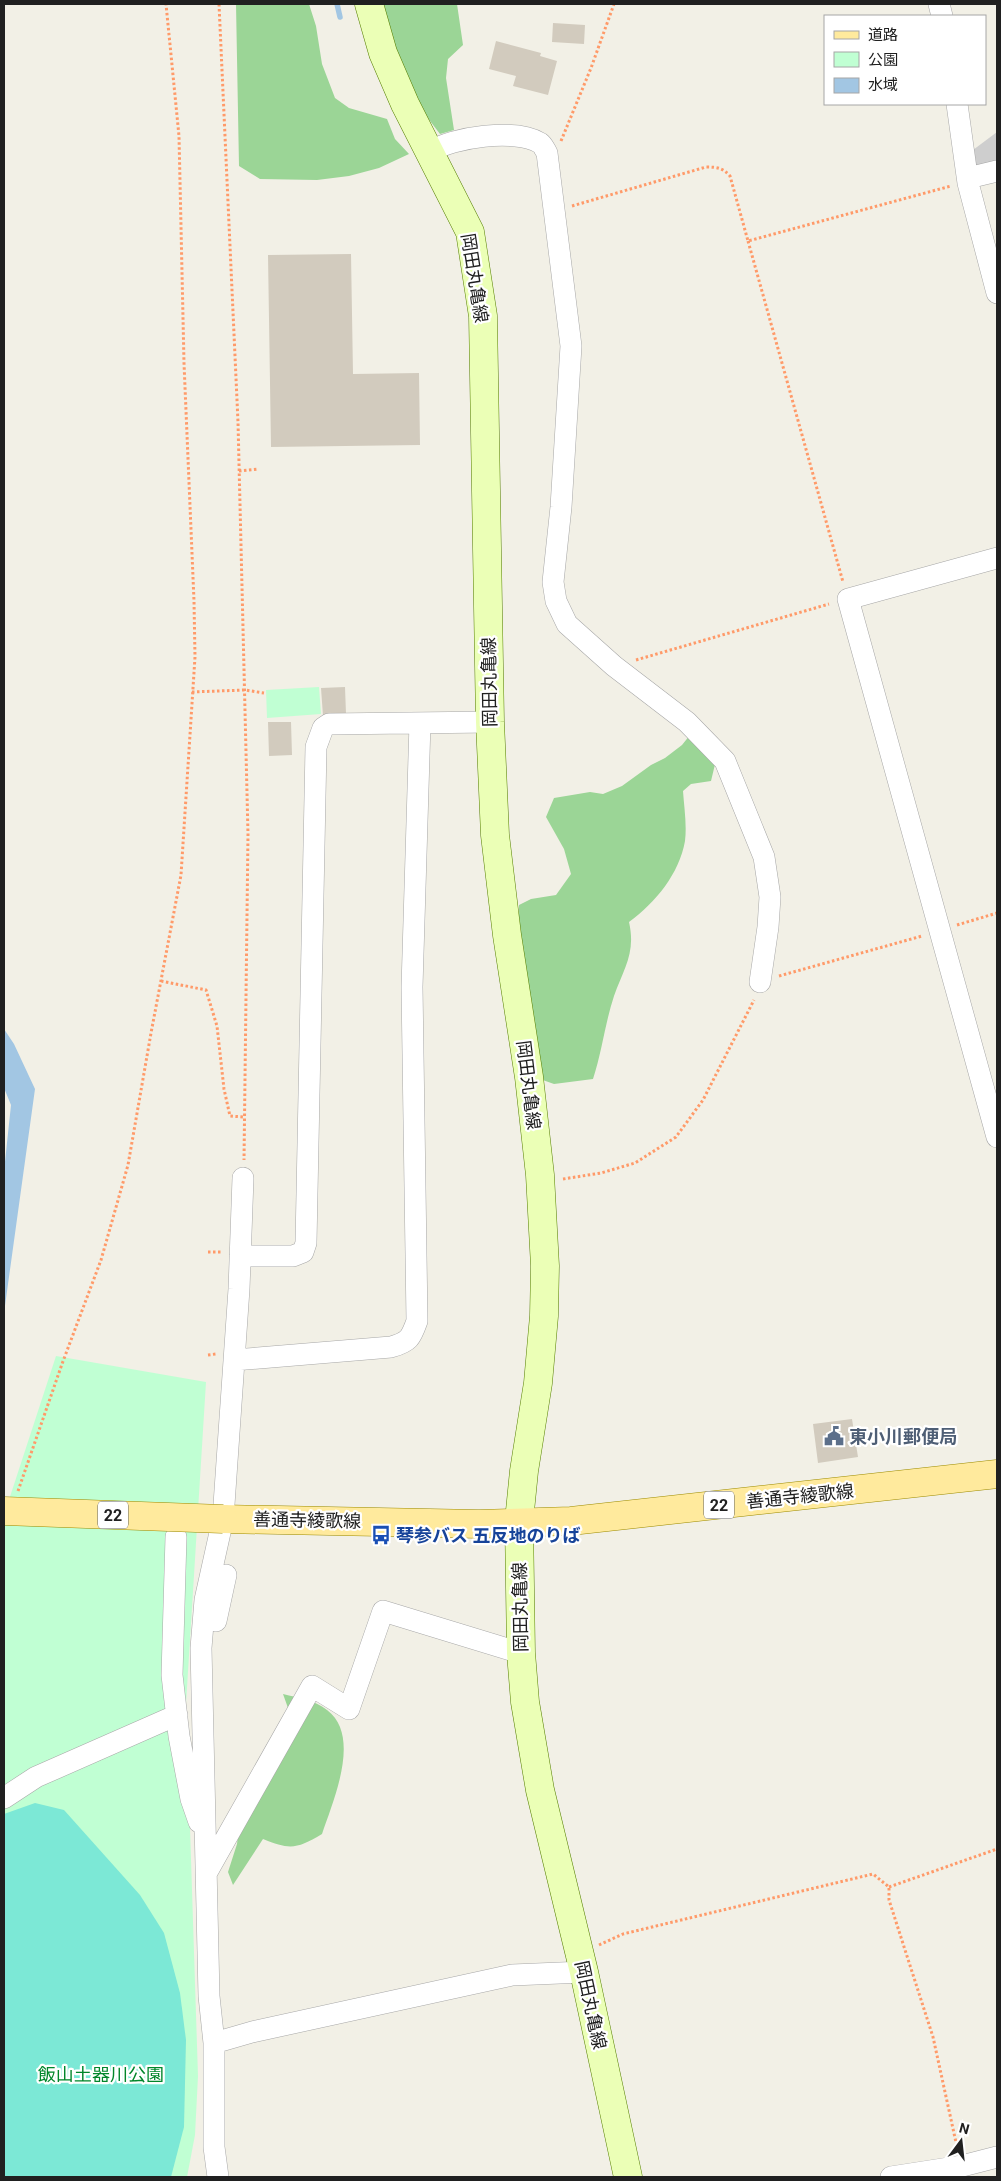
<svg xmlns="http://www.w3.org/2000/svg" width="1001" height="2181" viewBox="0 0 1001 2181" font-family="Roboto,'Noto Sans JP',sans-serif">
  <rect width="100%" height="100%" fill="#f2f0e6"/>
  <path fill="#cecece" d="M 997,132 L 997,169 L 976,169 L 973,150 Z"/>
  <path fill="#9bd596" d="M 236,4 L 309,4 L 316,26 L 322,64 L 335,98 L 349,108 L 387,119 L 395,139 L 409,154 L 379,168 L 349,176 L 317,180 L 260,179 L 239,166 Z
    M 376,4 L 457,4 L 463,45 L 448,59 L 446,78 L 454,130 L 440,134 L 427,117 L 397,64 Z
    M 694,730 L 717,756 L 711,781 L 691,784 L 683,791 C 684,806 687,825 685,841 C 679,874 656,902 629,922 C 636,953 624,968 614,996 C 605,1023 602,1052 593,1079 L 554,1084 L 537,1078 L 519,940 L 519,905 L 531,899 L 556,895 L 571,874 L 564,849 L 546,817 L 554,798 L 590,792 L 603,794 L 622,786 L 651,765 L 665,758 L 682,745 Z
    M 283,1694 C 299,1698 314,1700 327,1710 C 362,1736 333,1801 322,1834 C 297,1849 290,1850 263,1839 L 233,1885 L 228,1872 L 237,1844 L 239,1827 L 293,1722 Z"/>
  <path fill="#c0ffd3" d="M 319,687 L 321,714 L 267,718 L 266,690 Z
    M 56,1356 L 206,1382 L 186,1704 L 198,2076 L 195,2135 L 187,2177 L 4,2177 L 4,1515 Z"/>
  <path fill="#7ce8d6" d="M 35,1803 L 64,1810 L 140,1895 L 164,1933 L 180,1993 L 186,2040 L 184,2127 L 171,2177 L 4,2177 L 4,1814 Z"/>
  <path fill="#a2c6e3" d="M 4,1029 L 14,1044 L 35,1089 L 4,1313 L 4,1171 L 11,1105 L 4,1088 Z"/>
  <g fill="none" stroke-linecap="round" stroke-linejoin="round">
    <path stroke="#a2c6e3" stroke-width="5.5" d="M 337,4 L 340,17"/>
  </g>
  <path fill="#d2cbbe" d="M 553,23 L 585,25 L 584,44 L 552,42 Z
    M 496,41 L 541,53 L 540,56 L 557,61 L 548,95 L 513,86 L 516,76 L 489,69 Z
    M 351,254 L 353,374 L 419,373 L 420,445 L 271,447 L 268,255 Z
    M 345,687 L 346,714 L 323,716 L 321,688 Z
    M 268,722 L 291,722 L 292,755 L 269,756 Z
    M 852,1419 L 858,1457 L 818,1463 L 813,1424 Z"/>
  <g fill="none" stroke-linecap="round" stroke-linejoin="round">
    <defs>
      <path id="street" d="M 939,4 L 942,16
        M 957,104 L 968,183 L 997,293
        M 430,152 C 452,137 516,128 540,143 C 543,145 545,150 547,153 L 571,346 L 561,507 L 553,582 L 556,601 L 567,624 L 614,666 L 687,722 L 725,761 L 764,857 L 770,897 L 768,927 L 760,982
        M 968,178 L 997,171
        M 997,558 L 848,599 L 997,1137
        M 240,1256 L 293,1256 L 303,1252 L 306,1243 L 316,747 L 323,728 L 329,724 L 490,722
        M 234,1360 L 391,1347 C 409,1342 411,1338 417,1321 L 412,987 L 420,723
        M 176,1537 L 172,1675 L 179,1736 L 191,1799 L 199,1822
        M 216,1621 L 226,1575
        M 4,1798 L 36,1777 L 177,1715
        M 207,1872 L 312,1686 L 349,1709 L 383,1611 L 521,1653
        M 214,2043 L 209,1996 L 201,1648 L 205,1600 L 223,1519 L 239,1289 L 243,1178
        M 218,2177 L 214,2147 L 214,2043 L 252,2032 L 512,1975 L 584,1972
        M 891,2177 L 962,2166 L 997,2157"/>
      <path id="secondary" d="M 369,4 L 383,53 L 405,104 L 470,232 L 483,316 L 490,722 L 495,835 L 507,935 L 529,1077 L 540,1175 L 545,1266 L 544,1316 L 538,1383 L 524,1471 L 519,1521 L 521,1653 L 525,1702 L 540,1790 L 584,1972 L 628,2177"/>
      <path id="primary" d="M 223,1519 L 479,1524 L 571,1521 L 997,1474"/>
    </defs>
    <use href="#street" stroke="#a7a7a7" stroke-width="22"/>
    <use href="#secondary" stroke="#557e00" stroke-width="29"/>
    <use href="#primary" stroke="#9c8b00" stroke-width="29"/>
    <path stroke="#ff9a69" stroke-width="3" stroke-dasharray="2.5 2.5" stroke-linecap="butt" d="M 219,4 L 238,422 L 248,834 L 244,1160
      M 561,141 L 591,68 L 614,4
      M 572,206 L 706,167 C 717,167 723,168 730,176 L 748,241 L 951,186
      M 748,241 L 843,582
      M 239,471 L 258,469
      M 636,660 L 829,604
      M 192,692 L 245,690 L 264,693
      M 957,925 L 997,913
      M 779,976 L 922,936
      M 161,981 L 206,990 L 217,1026 L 224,1089 L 230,1116 L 244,1117
      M 563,1179 L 601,1173 L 635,1163 L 676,1137 L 703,1100 L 754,1000
      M 208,1252 L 223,1252
      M 208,1355 L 216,1354
      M 18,1491 L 62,1364 L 101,1260 L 128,1165 L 151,1033 L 181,875 L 195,657 L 194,601 L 184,363 L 179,136 L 166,4
      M 889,1887 L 997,1849
      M 599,1945 L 623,1934 L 873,1874 L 889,1887 L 889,1900 L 933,2037 L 957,2147"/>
    <use href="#street" stroke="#fff" stroke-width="21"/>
    <use href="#secondary" stroke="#ebffb6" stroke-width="28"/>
    <use href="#primary" stroke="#ffea9d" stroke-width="28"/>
    <defs>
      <path id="primary-bridge" d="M 4,1511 L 223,1519"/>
    </defs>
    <use href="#primary-bridge" stroke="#9c8b00" stroke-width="29" stroke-linecap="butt"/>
    <use href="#primary-bridge" stroke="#ffea9d" stroke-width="28"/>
  </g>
  <defs>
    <symbol id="civic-bare" viewBox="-9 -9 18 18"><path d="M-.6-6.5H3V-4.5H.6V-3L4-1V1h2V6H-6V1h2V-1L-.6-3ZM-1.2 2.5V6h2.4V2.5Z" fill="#5c6f8a" stroke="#fff" stroke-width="2.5" paint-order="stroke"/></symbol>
    <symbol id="bus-bare" viewBox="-9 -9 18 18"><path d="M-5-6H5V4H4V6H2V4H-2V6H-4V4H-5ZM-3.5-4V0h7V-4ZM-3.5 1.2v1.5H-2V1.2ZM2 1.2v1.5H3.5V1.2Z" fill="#1a4fb4" stroke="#fff" stroke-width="2.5" paint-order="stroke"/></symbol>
  </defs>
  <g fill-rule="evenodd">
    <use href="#civic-bare" x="820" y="1422" width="28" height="28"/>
    <use href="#bus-bare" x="367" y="1521" width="28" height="28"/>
  </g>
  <g text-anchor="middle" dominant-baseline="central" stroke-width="4.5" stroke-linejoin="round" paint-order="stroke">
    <g fill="#fff" stroke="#636363" stroke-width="1">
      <rect x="704" y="1491.5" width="30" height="27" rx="4"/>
      <rect x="98" y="1501.5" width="30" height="27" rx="4"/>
    </g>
    <g font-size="16" font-weight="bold" fill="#202020">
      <text x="719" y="1505">22</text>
      <text x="113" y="1515">22</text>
    </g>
    <g font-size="18" fill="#202020" stroke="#fff">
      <text transform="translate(475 278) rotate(81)">岡田丸亀線</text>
      <text transform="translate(489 682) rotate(-91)">岡田丸亀線</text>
      <text transform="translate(529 1085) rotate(83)">岡田丸亀線</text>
      <text transform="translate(800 1496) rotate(-6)">善通寺綾歌線</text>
      <text transform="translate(307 1520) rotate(1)">善通寺綾歌線</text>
      <text transform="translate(520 1607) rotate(-91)">岡田丸亀線</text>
      <text transform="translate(591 2005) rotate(78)">岡田丸亀線</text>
    </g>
    <g font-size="18" font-weight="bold" fill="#4e5e75" stroke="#fff" text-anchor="start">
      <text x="849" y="1436">東小川郵便局</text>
    </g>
    <g font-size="18" font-weight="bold" fill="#164399" stroke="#fff" text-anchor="start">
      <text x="396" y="1535">琴参バス 五反地のりば</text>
    </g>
    <g font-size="18" fill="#01862a" stroke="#fff">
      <text x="101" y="2074">飯山土器川公園</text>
    </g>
  </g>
  <rect width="1001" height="2181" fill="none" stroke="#202020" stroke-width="10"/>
  <rect x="824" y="15" width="162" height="90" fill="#ffffff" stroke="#a6a6a6"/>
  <rect x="834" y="31" width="25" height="8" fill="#ffea9d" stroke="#a6a6a6"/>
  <text x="868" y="40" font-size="15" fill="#202020">道路</text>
  <rect x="834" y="52" width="25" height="15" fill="#c0ffd3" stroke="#a6a6a6"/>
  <text x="868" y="65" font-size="15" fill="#202020">公園</text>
  <rect x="834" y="78" width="25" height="15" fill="#a2c6e3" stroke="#a6a6a6"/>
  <text x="868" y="90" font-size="15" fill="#202020">水域</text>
  <g transform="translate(961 2141) rotate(15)" stroke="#ffffff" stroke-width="4" paint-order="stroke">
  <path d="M0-4L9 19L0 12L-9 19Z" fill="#202020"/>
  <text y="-8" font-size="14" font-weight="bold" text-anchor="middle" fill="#202020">N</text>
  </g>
</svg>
